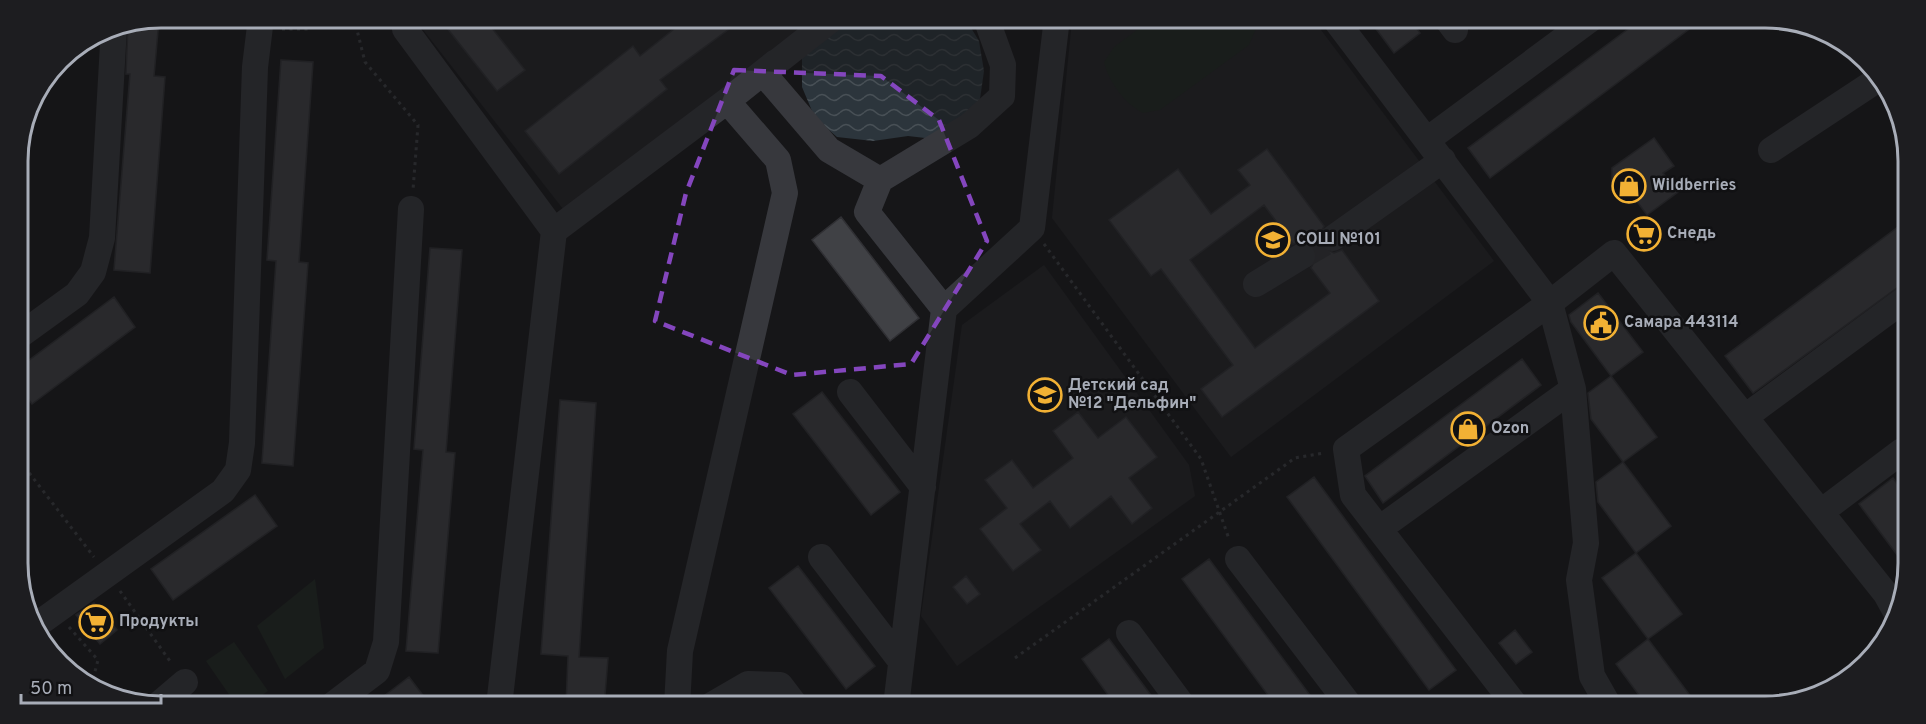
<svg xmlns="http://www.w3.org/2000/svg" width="1926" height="724" viewBox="0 0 1926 724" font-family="Overpass,sans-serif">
  <defs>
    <pattern id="water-waves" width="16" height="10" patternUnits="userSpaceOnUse" patternTransform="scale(1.5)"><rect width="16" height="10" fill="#2c353c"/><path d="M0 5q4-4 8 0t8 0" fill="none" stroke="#485056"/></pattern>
  </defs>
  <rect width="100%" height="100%" fill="#161618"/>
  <path fill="#222225" d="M 414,18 L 820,18 L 567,214 Z
    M 1076,18 L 1312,18 L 1494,261 L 1231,457 L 1052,218 L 1072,21 Z
    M 1044,265 L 1189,465 L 1195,496 L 957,666 L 921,616 L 962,325 Z"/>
  <path fill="#1e261f" d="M 1153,18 L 1255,18 L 1256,29 L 1249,45 L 1160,110 L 1143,113 C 1125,104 1108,81 1104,62 L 1114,47 Z
    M 315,579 L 324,648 L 285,679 L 257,626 Z
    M 234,642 L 268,691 L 246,706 L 237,706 L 206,661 Z"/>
  <path fill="url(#water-waves)" d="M 839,18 L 965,18 L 979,41 L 984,71 L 980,99 L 963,121 L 934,139 L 908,136 L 873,141 L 837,137 L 815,118 L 802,87 L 802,54 Z"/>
  <path fill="#404145" stroke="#303034" stroke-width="1.5" fill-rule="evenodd" d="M 439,18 L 484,18 L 525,70 L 497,91 Z
    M 688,18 L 744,18 L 660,80 L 667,89 L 559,174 L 525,131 L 633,46 L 640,56 Z
    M 1368,18 L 1409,18 L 1420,33 L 1394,53 Z
    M 1643,18 L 1704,18 L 1490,178 L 1468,148 Z
    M 159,19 L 154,76 L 165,77 L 150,273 L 114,270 L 130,74 L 126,74 L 128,25 Z
    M 281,60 L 313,62 L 299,262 L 308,263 L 293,466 L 262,463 L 276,261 L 267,260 Z
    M 1654,138 L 1674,166 L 1663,173 L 1678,192 L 1647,215 L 1633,196 L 1626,201 L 1612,183 L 1612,168 Z
    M 1267,149 L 1324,226 L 1318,239 L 1321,247 L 1334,253 L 1342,250 L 1379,301 L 1222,417 L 1201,389 L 1233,365 L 1161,269 L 1151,276 L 1109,220 L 1178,169 L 1211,214 L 1250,185 L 1238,170 ZM 1264,205 L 1293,244 L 1302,241 L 1314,248 L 1317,256 L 1311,268 L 1330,293 L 1255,348 L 1190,260 Z
    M 841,217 L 919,318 L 890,341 L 812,240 Z
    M 1906,221 L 1905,282 L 1753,393 L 1725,356 Z
    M 430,248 L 462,250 L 446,452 L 455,453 L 438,653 L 406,651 L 423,450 L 414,449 Z
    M 1598,293 L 1643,352 L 1611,376 L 1571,322 L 1569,315 Z
    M 114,297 L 135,327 L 32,404 L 20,388 L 20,367 Z
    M 1522,359 L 1541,385 L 1383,503 L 1365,476 Z
    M 1611,376 L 1657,437 L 1623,462 L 1591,419 L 1588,393 Z
    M 822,392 L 900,492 L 871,515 L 793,414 Z
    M 560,400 L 596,403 L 579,657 L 608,658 L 604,706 L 566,706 L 568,656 L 541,654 Z
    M 1078,412 L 1098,438 L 1126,417 L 1157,457 L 1129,478 L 1152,508 L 1132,524 L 1111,496 L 1070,528 L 1050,501 L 1020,524 L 1041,550 L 1013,571 L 980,529 L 1007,508 L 985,480 L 1012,460 L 1033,488 L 1073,458 L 1053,431 Z
    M 1623,462 L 1671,526 L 1636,553 L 1598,502 L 1596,482 Z
    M 1314,477 L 1456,670 L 1429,690 L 1287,497 Z
    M 1893,478 L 1902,490 L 1901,560 L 1859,504 Z
    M 255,495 L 277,526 L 173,600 L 151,569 Z
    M 1636,553 L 1682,614 L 1648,639 L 1602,578 Z
    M 1209,559 L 1318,706 L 1276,706 L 1182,579 Z
    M 798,566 L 875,666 L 846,689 L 769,588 Z
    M 966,576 L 980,594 L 967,604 L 953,587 Z
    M 94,603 L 117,630 L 100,644 L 76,615 Z
    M 1515,630 L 1532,652 L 1516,664 L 1499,643 Z
    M 1109,639 L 1159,706 L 1116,706 L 1082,659 Z
    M 1648,639 L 1692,698 L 1682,706 L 1647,706 L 1616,664 Z
    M 409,677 L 431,706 L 371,706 Z"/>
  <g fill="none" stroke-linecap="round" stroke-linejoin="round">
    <path stroke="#333438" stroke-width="26" stroke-dasharray="26 13" stroke-linecap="butt" d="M 1302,256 L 1333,238"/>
    <path stroke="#3d3f44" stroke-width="3" stroke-dasharray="3 4.5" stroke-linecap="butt" d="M 354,18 L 365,62 L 418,125 L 413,190
      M 282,29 L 310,29 L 320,18
      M 1044,244 L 1201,459 L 1229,539
      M 20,461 L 94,557
      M 120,591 L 172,664
      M 69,627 L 98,660 L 92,683
      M 1015,658 L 1295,458 L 1324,453
      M 197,698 L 202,706"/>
    <path stroke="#37383d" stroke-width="26" d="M 833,18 L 763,73 L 829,150 L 880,180 L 969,126 L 1002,96 L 1003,65 L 986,18
      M 1334,18 L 1550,303 L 1573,389 L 1586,543 L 1579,580 L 1592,676 L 1609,706
      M 1446,18 L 1455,30
      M 405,29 L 554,231 L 499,706
      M 727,101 L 776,62
      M 1427,140 L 1592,18
      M 1771,150 L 1880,78
      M 880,180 L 867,212 L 944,309
      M 554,231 L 727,101 L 778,160 L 785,193 L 680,651 L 677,706
      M 1333,238 L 1443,160
      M 1256,284 L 1302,256
      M 19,336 L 77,294 L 93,272 L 102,238 L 114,27
      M 850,392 L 923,487
      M 1745,417 L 1905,299
      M 1821,512 L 1902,451
      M 1379,529 L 1573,389
      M 821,557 L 900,660
      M 1238,559 L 1350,706
      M 38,624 L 223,491 L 238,470 L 242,443 L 255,67 L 261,18
      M 1129,633 L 1183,706
      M 158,705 L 185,682
      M 331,706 L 377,671 L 386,642 L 411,209
      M 710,706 L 748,684 L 780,685 L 796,706
      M 896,706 L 944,309 L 1032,228 L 1057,18
      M 1516,706 L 1353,495 L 1346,449 L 1550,303 L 1614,253 L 1886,594 L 1897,614"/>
  </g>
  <path d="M0 0H1926V724H0ZM 734,70 L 881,76 L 939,120 L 987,241 L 911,364 L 792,375 L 655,321 L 686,193 Z" fill="#161618" fill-opacity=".55" fill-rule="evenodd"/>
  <path fill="none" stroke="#8446be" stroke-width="4.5" stroke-dasharray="12 8" stroke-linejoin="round" d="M 734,70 L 881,76 L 939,120 L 987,241 L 911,364 L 792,375 L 655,321 L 686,193 Z"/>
  <defs>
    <symbol id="shop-ring" viewBox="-11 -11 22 22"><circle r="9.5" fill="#111113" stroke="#f2b134" stroke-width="1.5"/><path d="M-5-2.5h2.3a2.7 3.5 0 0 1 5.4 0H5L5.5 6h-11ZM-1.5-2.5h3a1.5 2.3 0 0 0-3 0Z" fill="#f2b134"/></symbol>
    <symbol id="supermarket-ring" viewBox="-11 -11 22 22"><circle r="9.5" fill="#111113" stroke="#f2b134" stroke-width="1.5"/><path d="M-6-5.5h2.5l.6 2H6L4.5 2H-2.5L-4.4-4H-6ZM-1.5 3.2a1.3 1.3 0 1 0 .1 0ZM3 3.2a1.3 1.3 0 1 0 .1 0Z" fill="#f2b134"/></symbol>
    <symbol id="school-ring" viewBox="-11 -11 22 22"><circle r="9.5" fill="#111113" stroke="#f2b134" stroke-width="1.5"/><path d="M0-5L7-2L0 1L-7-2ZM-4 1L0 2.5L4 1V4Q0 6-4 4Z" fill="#f2b134"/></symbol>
    <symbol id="civic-ring" viewBox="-11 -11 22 22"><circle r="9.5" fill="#111113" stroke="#f2b134" stroke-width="1.5"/><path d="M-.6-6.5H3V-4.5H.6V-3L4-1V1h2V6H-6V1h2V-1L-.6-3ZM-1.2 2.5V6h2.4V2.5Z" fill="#f2b134"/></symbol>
  </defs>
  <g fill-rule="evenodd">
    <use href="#shop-ring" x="1610" y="167" width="38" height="38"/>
    <use href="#supermarket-ring" x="1625" y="215" width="38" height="38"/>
    <use href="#school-ring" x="1254" y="221" width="38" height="38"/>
    <use href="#civic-ring" x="1582" y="304" width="38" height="38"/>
    <use href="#school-ring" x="1026" y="376" width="38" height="38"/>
    <use href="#shop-ring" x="1449" y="410" width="38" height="38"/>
    <use href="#supermarket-ring" x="77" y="603" width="38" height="38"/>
  </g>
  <g text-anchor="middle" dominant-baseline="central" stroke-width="5" stroke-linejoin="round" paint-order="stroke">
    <g font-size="16" font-weight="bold" fill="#a8adb8" stroke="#111113" text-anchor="start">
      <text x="1652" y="186">Wildberries</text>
      <text x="1667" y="234">Снедь</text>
      <text x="1296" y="240">СОШ №101</text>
      <text x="1624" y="323">Самара 443114</text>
      <text x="1068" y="386">Детский сад<tspan x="1068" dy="18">№12 "Дельфин"</tspan></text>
      <text x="1491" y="429">Ozon</text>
      <text x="119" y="622">Продукты</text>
    </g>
  </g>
  <path d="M0 0H1926V724H0ZM161 28H1765A133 133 0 0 1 1898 161V563A133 133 0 0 1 1765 696H161A133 133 0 0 1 28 563V161A133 133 0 0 1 161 28Z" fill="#1d1d20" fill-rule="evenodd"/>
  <path fill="none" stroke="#a8adb8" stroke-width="3" d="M161 28H1765A133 133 0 0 1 1898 161V563A133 133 0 0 1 1765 696H161A133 133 0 0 1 28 563V161A133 133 0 0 1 161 28Z"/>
  <path d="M21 694v9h140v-9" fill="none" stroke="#a8adb8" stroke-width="3"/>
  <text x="30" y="694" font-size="18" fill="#a8adb8" stroke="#111113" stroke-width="4.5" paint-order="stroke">50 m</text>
</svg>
